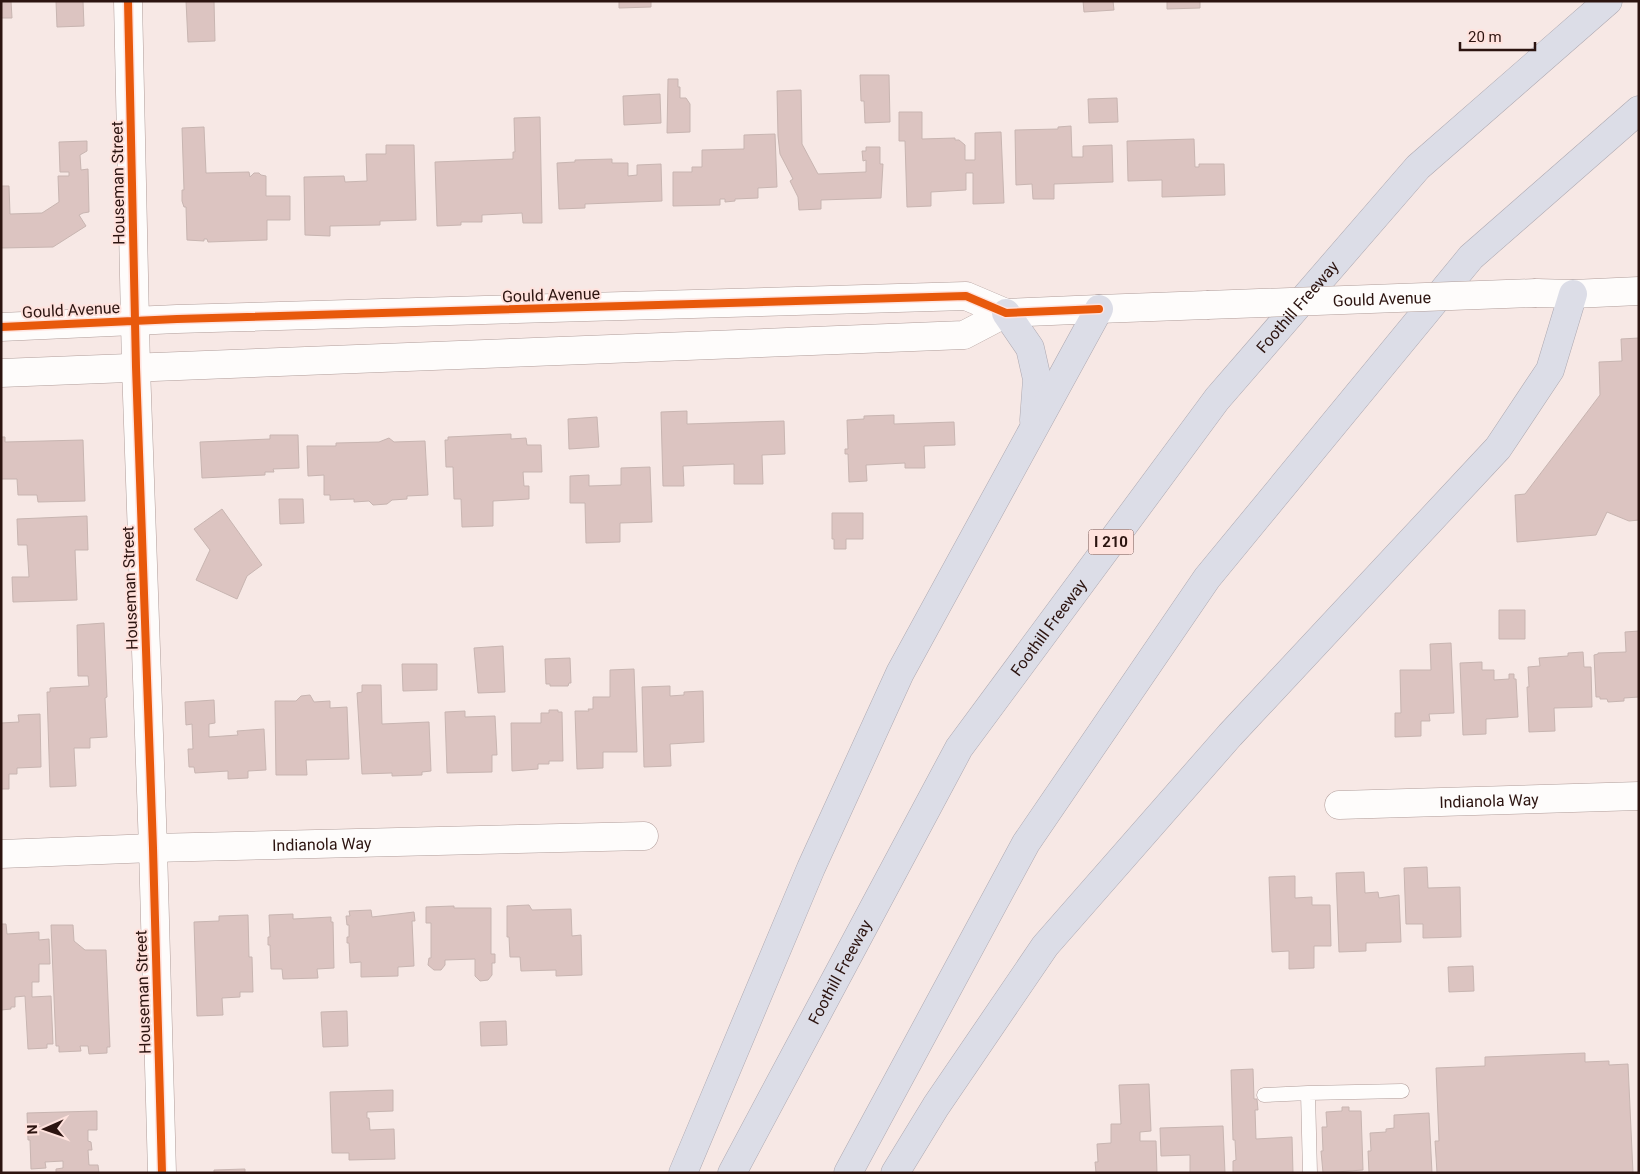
<svg xmlns="http://www.w3.org/2000/svg" width="1640" height="1174" viewBox="0 0 1640 1174" font-family="Roboto,sans-serif">
  <rect width="100%" height="100%" fill="#f7e8e5"/>
  <path fill="#dcc4c1" stroke="#c8b5b1" d="M 1,1 L 11,1 L 12,18 L 1,18 Z
    M 56,1 L 83,1 L 84,26 L 57,27 Z
    M 186,1 L 214,1 L 215,41 L 188,42 Z
    M 619,1 L 651,1 L 651,7 L 619,8 Z
    M 1083,1 L 1113,1 L 1114,10 L 1084,12 Z
    M 1167,1 L 1200,1 L 1200,8 L 1167,9 Z
    M 860,75 L 889,75 L 890,122 L 865,123 L 864,101 L 861,101 Z
    M 668,79 L 678,79 L 678,87 L 680,87 L 680,98 L 686,98 L 690,104 L 690,132 L 667,133 Z
    M 801,90 L 802,144 L 818,174 L 866,172 L 866,160 L 863,161 L 862,151 L 866,151 L 866,147 L 880,147 L 880,164 L 883,164 L 881,198 L 821,200 L 821,209 L 799,210 L 798,197 L 790,181 L 793,179 L 780,154 L 778,136 L 777,91 Z
    M 660,94 L 661,123 L 624,125 L 623,96 Z
    M 1117,98 L 1118,122 L 1089,123 L 1088,99 Z
    M 899,112 L 922,112 L 922,139 L 955,138 L 955,140 L 959,140 L 965,145 L 965,160 L 975,160 L 975,133 L 1001,132 L 1004,203 L 973,204 L 973,173 L 966,173 L 966,190 L 931,192 L 931,206 L 907,207 L 905,141 L 899,141 Z
    M 540,117 L 542,223 L 523,223 L 522,213 L 482,215 L 482,222 L 461,222 L 461,225 L 437,226 L 435,162 L 513,159 L 513,152 L 515,152 L 514,118 Z
    M 1071,126 L 1072,157 L 1083,157 L 1083,146 L 1112,145 L 1113,182 L 1054,184 L 1054,199 L 1033,199 L 1032,184 L 1016,185 L 1015,130 L 1058,129 L 1058,127 Z
    M 204,127 L 206,173 L 249,172 L 250,177 L 254,173 L 259,173 L 261,175 L 266,176 L 266,196 L 290,196 L 290,220 L 267,220 L 267,240 L 208,242 L 207,239 L 204,239 L 204,241 L 187,240 L 186,207 L 184,207 L 182,201 L 182,190 L 184,190 L 182,128 Z
    M 775,134 L 777,187 L 758,188 L 758,198 L 735,199 L 735,201 L 725,202 L 725,199 L 720,199 L 720,205 L 673,206 L 673,172 L 692,172 L 692,167 L 702,167 L 702,150 L 744,149 L 744,135 Z
    M 1194,139 L 1195,167 L 1199,167 L 1199,164 L 1224,164 L 1225,195 L 1162,197 L 1162,180 L 1128,181 L 1127,141 Z
    M 87,141 L 87,151 L 80,155 L 81,170 L 88,169 L 89,212 L 83,213 L 79,215 L 86,226 L 53,247 L 1,248 L 1,186 L 9,186 L 10,214 L 42,213 L 59,202 L 58,176 L 69,176 L 69,172 L 60,172 L 59,142 Z
    M 386,145 L 414,145 L 416,220 L 380,221 L 380,225 L 330,226 L 330,236 L 305,235 L 304,177 L 344,176 L 345,182 L 367,181 L 366,154 L 386,154 Z
    M 612,159 L 612,163 L 628,163 L 628,176 L 637,175 L 637,165 L 661,164 L 662,201 L 585,204 L 585,208 L 559,209 L 557,163 L 575,162 L 575,160 Z
    M 1639,338 L 1639,520 L 1629,521 L 1607,512 L 1596,535 L 1517,542 L 1515,495 L 1525,494 L 1600,395 L 1599,362 L 1622,361 L 1621,339 Z
    M 687,411 L 687,424 L 784,421 L 785,454 L 762,455 L 763,484 L 734,484 L 734,464 L 683,466 L 684,486 L 663,486 L 661,412 Z
    M 894,415 L 894,424 L 954,422 L 955,445 L 924,446 L 925,468 L 905,468 L 905,463 L 866,465 L 867,481 L 849,482 L 848,454 L 845,454 L 845,449 L 848,449 L 847,420 L 864,419 L 864,416 Z
    M 597,417 L 599,447 L 569,449 L 568,419 Z
    M 511,434 L 511,439 L 526,438 L 527,445 L 541,445 L 542,472 L 523,472 L 524,486 L 529,486 L 529,499 L 493,501 L 493,526 L 462,527 L 461,499 L 454,499 L 453,467 L 446,467 L 445,440 L 448,440 L 448,437 Z
    M 270,435 L 298,435 L 299,468 L 273,469 L 274,472 L 265,472 L 265,475 L 202,478 L 200,442 L 270,439 Z
    M 1,437 L 5,437 L 5,442 L 83,440 L 85,501 L 38,502 L 37,495 L 18,495 L 17,479 L 1,479 Z
    M 389,438 L 394,442 L 425,441 L 428,495 L 407,496 L 407,499 L 392,500 L 387,504 L 373,505 L 369,501 L 354,502 L 354,499 L 330,500 L 330,495 L 324,495 L 324,475 L 308,476 L 307,446 L 336,446 L 336,443 L 379,442 Z
    M 650,467 L 652,522 L 620,523 L 620,542 L 586,543 L 585,503 L 570,503 L 570,476 L 589,475 L 589,486 L 621,485 L 621,468 Z
    M 279,499 L 303,499 L 304,523 L 280,524 Z
    M 222,509 L 262,565 L 247,576 L 237,599 L 196,580 L 210,550 L 194,529 Z
    M 832,513 L 863,513 L 863,539 L 846,539 L 846,549 L 834,549 L 834,539 L 832,539 Z
    M 87,516 L 88,550 L 75,550 L 77,600 L 13,602 L 12,577 L 29,577 L 27,545 L 18,545 L 17,519 Z
    M 1499,610 L 1525,610 L 1525,639 L 1499,639 Z
    M 104,623 L 107,697 L 105,698 L 107,737 L 90,738 L 90,748 L 74,748 L 76,786 L 50,787 L 47,692 L 50,692 L 50,688 L 89,686 L 88,676 L 78,676 L 77,625 Z
    M 1639,631 L 1639,697 L 1624,698 L 1624,701 L 1608,702 L 1607,699 L 1600,699 L 1600,697 L 1596,697 L 1594,655 L 1598,654 L 1598,653 L 1626,652 L 1625,632 Z
    M 1451,643 L 1454,713 L 1429,714 L 1430,721 L 1421,721 L 1421,736 L 1395,737 L 1395,713 L 1401,713 L 1400,670 L 1431,670 L 1430,644 Z
    M 503,646 L 505,692 L 478,693 L 474,648 Z
    M 1583,652 L 1584,667 L 1591,667 L 1592,707 L 1554,708 L 1555,731 L 1529,732 L 1527,687 L 1529,687 L 1528,667 L 1540,666 L 1539,658 L 1568,656 L 1568,653 Z
    M 570,658 L 571,683 L 569,683 L 568,686 L 550,686 L 550,684 L 546,684 L 545,659 Z
    M 1482,662 L 1482,670 L 1494,670 L 1494,680 L 1509,679 L 1509,674 L 1514,674 L 1514,679 L 1516,679 L 1518,717 L 1486,719 L 1486,734 L 1463,735 L 1460,663 Z
    M 402,664 L 437,664 L 437,690 L 403,691 Z
    M 634,669 L 637,752 L 603,752 L 603,768 L 577,769 L 575,711 L 589,711 L 588,709 L 593,709 L 593,697 L 610,697 L 610,670 Z
    M 362,685 L 381,685 L 382,724 L 429,722 L 431,771 L 422,772 L 422,775 L 392,776 L 392,773 L 362,774 L 357,693 L 362,692 Z
    M 670,686 L 670,696 L 684,695 L 684,692 L 703,691 L 704,742 L 670,744 L 671,766 L 644,767 L 642,687 Z
    M 310,695 L 314,702 L 330,701 L 330,708 L 347,707 L 349,759 L 306,760 L 307,775 L 276,775 L 275,701 L 296,701 L 301,696 Z
    M 214,700 L 215,723 L 209,724 L 209,737 L 238,735 L 237,731 L 264,729 L 266,770 L 248,771 L 248,778 L 228,779 L 228,771 L 195,773 L 194,767 L 189,767 L 188,749 L 193,749 L 192,724 L 186,725 L 185,702 Z
    M 549,710 L 558,710 L 558,712 L 562,712 L 563,761 L 549,761 L 549,764 L 538,764 L 538,769 L 512,771 L 511,723 L 541,723 L 541,713 L 549,713 Z
    M 465,711 L 465,717 L 495,716 L 497,755 L 492,755 L 492,772 L 447,773 L 445,712 Z
    M 40,714 L 41,767 L 17,768 L 17,774 L 9,774 L 9,789 L 1,789 L 1,723 L 19,722 L 18,715 Z
    M 1427,867 L 1428,888 L 1460,887 L 1461,937 L 1423,938 L 1423,924 L 1406,924 L 1404,868 Z
    M 1364,872 L 1365,893 L 1378,892 L 1379,898 L 1399,895 L 1401,942 L 1366,943 L 1366,951 L 1339,952 L 1336,873 Z
    M 1295,876 L 1295,898 L 1312,897 L 1312,905 L 1330,905 L 1331,946 L 1314,946 L 1314,968 L 1289,969 L 1289,951 L 1272,952 L 1269,877 Z
    M 529,905 L 532,910 L 571,909 L 572,936 L 581,935 L 582,975 L 556,976 L 556,970 L 521,971 L 520,957 L 510,957 L 509,937 L 507,937 L 507,906 Z
    M 454,906 L 454,908 L 491,908 L 491,954 L 495,954 L 495,963 L 492,963 L 492,975 L 488,980 L 480,981 L 475,976 L 475,959 L 445,960 L 445,965 L 441,970 L 434,970 L 428,965 L 429,958 L 431,958 L 431,923 L 426,923 L 426,907 Z
    M 371,910 L 372,917 L 414,912 L 415,921 L 412,921 L 414,966 L 398,967 L 398,976 L 361,977 L 361,962 L 350,963 L 349,943 L 347,943 L 347,937 L 349,937 L 349,925 L 347,925 L 346,916 L 350,916 L 349,911 Z
    M 293,914 L 293,919 L 331,917 L 331,922 L 333,922 L 334,968 L 317,969 L 318,978 L 283,979 L 282,969 L 271,969 L 270,945 L 268,945 L 268,937 L 270,937 L 269,915 Z
    M 248,915 L 249,957 L 252,957 L 253,992 L 240,992 L 240,997 L 222,998 L 223,1015 L 197,1016 L 194,922 L 219,921 L 219,916 Z
    M 1,924 L 6,924 L 7,934 L 39,932 L 39,940 L 49,939 L 50,964 L 39,964 L 39,982 L 32,982 L 32,997 L 51,996 L 53,1044 L 47,1044 L 47,1048 L 28,1049 L 25,996 L 15,997 L 15,1007 L 11,1007 L 11,1009 L 1,1010 Z
    M 51,925 L 73,925 L 74,941 L 85,950 L 106,950 L 110,1047 L 107,1047 L 107,1053 L 89,1054 L 88,1046 L 80,1046 L 81,1051 L 59,1052 L 59,1046 L 56,1046 Z
    M 1473,966 L 1474,991 L 1449,992 L 1448,967 Z
    M 347,1011 L 348,1046 L 323,1047 L 321,1012 Z
    M 506,1021 L 507,1045 L 481,1046 L 480,1022 Z
    M 1585,1053 L 1585,1062 L 1609,1061 L 1609,1065 L 1628,1064 L 1633,1173 L 1437,1173 L 1435,1141 L 1439,1141 L 1436,1068 L 1485,1066 L 1485,1057 Z
    M 1253,1069 L 1254,1099 L 1257,1099 L 1258,1110 L 1255,1110 L 1256,1139 L 1292,1137 L 1293,1173 L 1233,1173 L 1233,1161 L 1236,1160 L 1235,1140 L 1233,1140 L 1231,1070 Z
    M 1149,1084 L 1151,1131 L 1140,1132 L 1140,1141 L 1156,1141 L 1157,1173 L 1096,1173 L 1095,1162 L 1098,1162 L 1097,1144 L 1111,1143 L 1111,1124 L 1121,1124 L 1119,1085 Z
    M 393,1090 L 393,1111 L 367,1112 L 367,1118 L 369,1118 L 370,1130 L 394,1129 L 395,1159 L 349,1160 L 349,1153 L 332,1153 L 330,1092 Z
    M 1342,1107 L 1349,1107 L 1349,1111 L 1361,1111 L 1363,1170 L 1323,1173 L 1321,1151 L 1323,1151 L 1322,1127 L 1327,1127 L 1326,1112 L 1342,1111 Z
    M 97,1111 L 97,1130 L 88,1130 L 88,1141 L 91,1142 L 92,1150 L 88,1150 L 89,1165 L 98,1165 L 99,1173 L 56,1173 L 56,1169 L 63,1168 L 63,1161 L 45,1162 L 46,1168 L 31,1169 L 30,1140 L 28,1140 L 27,1113 Z
    M 1429,1113 L 1432,1173 L 1369,1173 L 1368,1151 L 1371,1151 L 1370,1133 L 1386,1132 L 1386,1129 L 1394,1128 L 1394,1115 Z
    M 1223,1126 L 1225,1173 L 1190,1173 L 1190,1155 L 1161,1156 L 1160,1128 Z
    M 245,1169 L 245,1173 L 214,1173 L 214,1170 Z"/>
  <g fill="none" stroke-linecap="round" stroke-linejoin="round">
    <defs>
      <path id="service" d="M 1264,1095 L 1308,1093
        M 1310,1173 L 1308,1093 L 1402,1091"/>
      <g id="minor">
        <path d="M 128,1 L 136,367 L 153,848 L 162,1173"/>
        <path id="s1" d="M 1339,805 L 1639,796"/>
        <path id="s2" d="M 1,854 L 153,848 L 644,836"/>
      </g>
      <path id="tertiary" d="M 1,327 L 177,319 L 966,296 L 1006,313 L 1099,309
        M 1,373 L 964,335 L 1006,313"/>
      <path id="secondary" d="M 1536,293 L 1573,294 L 1639,291
        M 1099,309 L 1207,305"/>
      <g id="motorway">
        <path d="M 1006,313 L 1030,348 L 1037,379 L 1034,420"/>
        <path d="M 683,1173 L 811,868 L 900,673 L 1099,309"/>
        <path id="s3" d="M 732,1173 L 959,748 L 1217,399 L 1418,167 L 1608,1"/>
        <path d="M 848,1173 L 1026,843 L 1207,578 L 1471,257 L 1639,110"/>
        <path d="M 895,1173 L 936,1106 L 1045,946 L 1230,735 L 1498,448 L 1550,370 L 1573,294"/>
      </g>
    </defs>
    <use href="#service" stroke="#b09d9a" stroke-width="15"/>
    <use href="#minor" stroke="#b09d9a" stroke-width="29"/>
    <use href="#tertiary" stroke="#b09d9a" stroke-width="29"/>
    <use href="#secondary" stroke="#b09d9a" stroke-width="29"/>
    <use href="#motorway" stroke="#aea9b1" stroke-width="29"/>
    <use href="#service" stroke="#fefcfb" stroke-width="14"/>
    <use href="#minor" stroke="#fefcfb" stroke-width="28"/>
    <use href="#tertiary" stroke="#fefcfb" stroke-width="28"/>
    <use href="#secondary" stroke="#fefcfb" stroke-width="28"/>
    <use href="#motorway" stroke="#dcdde7" stroke-width="28"/>
    <defs>
      <g id="secondary-bridge">
        <path id="s4" d="M 1207,305 L 1536,293"/>
      </g>
    </defs>
    <use href="#secondary-bridge" stroke="#b09d9a" stroke-width="29" stroke-linecap="butt"/>
    <use href="#secondary-bridge" stroke="#fefcfb" stroke-width="28"/>
    <defs>
      <path id="cycleway" d="M 128,1 L 136,367 L 153,848 L 162,1173
        M 1,327 L 177,319 L 966,296 L 1006,313 L 1099,309"/>
    </defs>
    <use href="#cycleway" stroke="#ffe2dd" stroke-width="11"/>
    <use href="#cycleway" stroke="#e8590c" stroke-width="8"/>
  </g>
  <g text-anchor="middle" dominant-baseline="central" stroke-width="4" stroke-linejoin="round" paint-order="stroke">
    <rect fill="#ffe2dd" stroke="#6b524e" stroke-width="1" x="1088.5" y="529.5" width="45" height="25" rx="4"/>
    <g font-size="15" font-weight="bold" fill="#2c1410">
      <text x="1111" y="542">I 210</text>
    </g>
    <g font-size="16" fill="#2c1410" stroke="#ffe2dd">
      <text transform="translate(118 183) rotate(-91)">Houseman Street</text>
      <text transform="translate(551 295) rotate(-2)">Gould Avenue</text>
      <text stroke="none"><textPath href="#s4" startOffset="175">Gould Avenue</textPath></text>
      <text stroke="none"><textPath href="#s3" startOffset="1038">Foothill Freeway</textPath></text>
      <text transform="translate(71 310) rotate(-3)">Gould Avenue</text>
      <text transform="translate(130 588) rotate(-92)">Houseman Street</text>
      <text stroke="none"><textPath href="#s3" startOffset="632">Foothill Freeway</textPath></text>
      <text stroke="none"><textPath href="#s1" startOffset="150">Indianola Way</textPath></text>
      <text stroke="none"><textPath href="#s2" startOffset="321">Indianola Way</textPath></text>
      <text stroke="none"><textPath href="#s3" startOffset="228">Foothill Freeway</textPath></text>
      <text transform="translate(143 992) rotate(-92)">Houseman Street</text>
    </g>
  </g>
  <rect width="1640" height="1174" fill="none" stroke="#2c1410" stroke-width="5"/>
  <g transform="translate(45 1129) rotate(268)" stroke="#ffe2dd" stroke-width="4" paint-order="stroke">
  <path d="M0-4L9 19L0 12L-9 19Z" fill="#2c1410"/>
  <text y="-8" font-size="14" font-weight="bold" text-anchor="middle" fill="#2c1410">N</text>
  </g>
  <path d="M1460 42v8h75v-8" fill="none" stroke="#2c1410" stroke-width="2.5"/>
  <text x="1468" y="42" font-size="15" fill="#2c1410" stroke="#ffe2dd" stroke-width="4" paint-order="stroke">20 m</text>
</svg>
